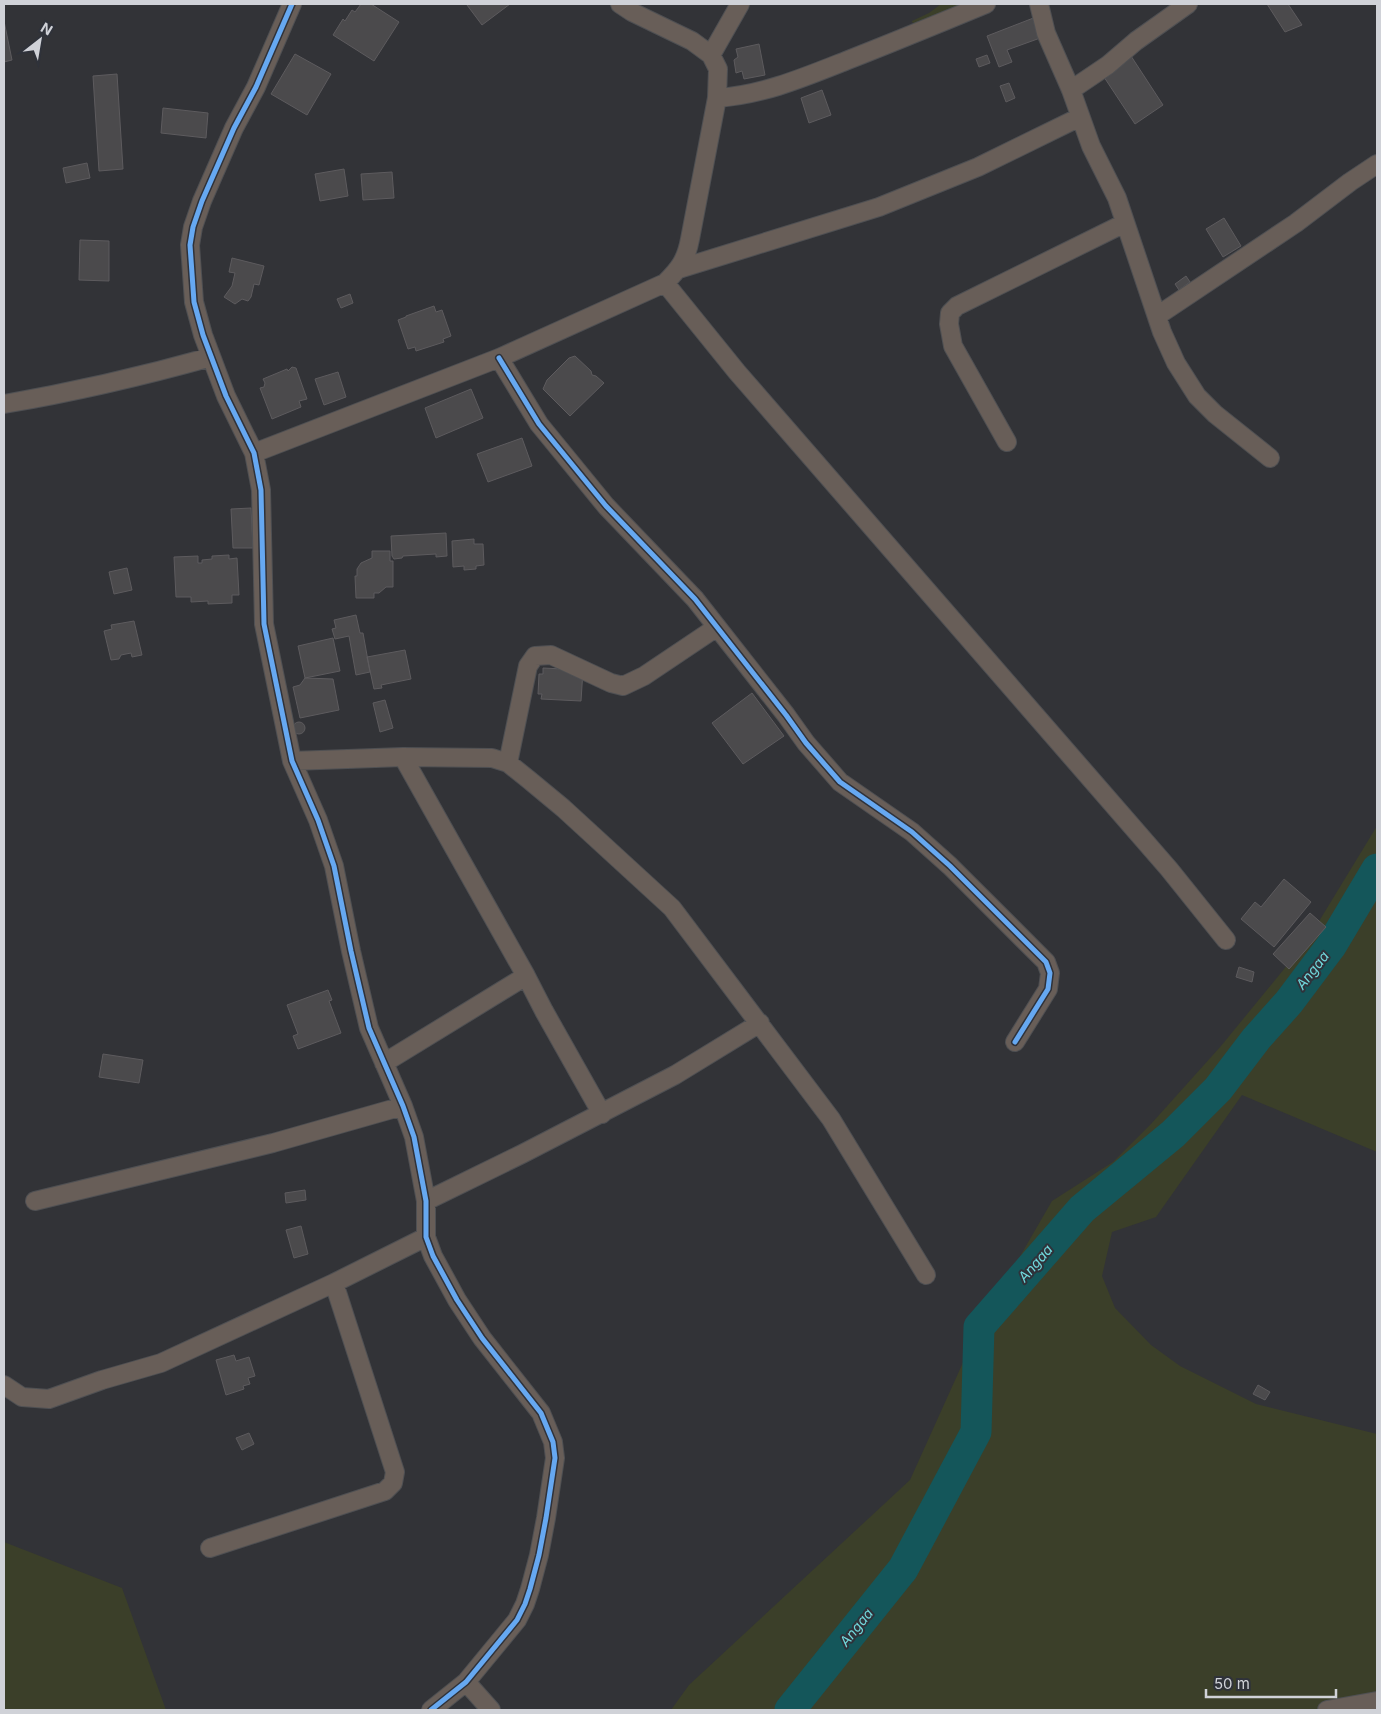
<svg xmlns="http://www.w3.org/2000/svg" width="1381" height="1714" viewBox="0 0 1381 1714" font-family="Inter,sans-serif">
  <rect width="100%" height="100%" fill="#323337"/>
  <path fill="#3b3f29" d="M 941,4 L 958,4 L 962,9 L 958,20 L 936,35 L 933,35 L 912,22 L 912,21 L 929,13 Z
    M 1377,826 L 1377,1152 L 1242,1095 L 1156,1217 L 1112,1232 L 1102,1276 L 1115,1308 L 1151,1345 L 1180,1366 L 1256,1404 L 1377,1434 L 1377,1710 L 671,1710 L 689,1685 L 910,1480 L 979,1327 L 1052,1201 L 1113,1162 L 1151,1124 L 1221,1046 L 1307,941 Z
    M 4,1542 L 122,1588 L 166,1710 L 4,1710 Z"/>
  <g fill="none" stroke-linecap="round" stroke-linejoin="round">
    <path stroke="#14565a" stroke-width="31" d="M 790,1710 L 903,1569 L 976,1432 L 979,1327 L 1082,1209 L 1173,1134 L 1218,1089 L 1256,1039 L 1289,1002 L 1331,946 L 1377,869"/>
  </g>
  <path fill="#4b4a4c" stroke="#5d5b5e" d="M 361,4 L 371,4 L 399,22 L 374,61 L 333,35 L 343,19 L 345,21 L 352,10 L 355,12 Z
    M 468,4 L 510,4 L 482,25 L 467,5 Z
    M 1267,4 L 1288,4 L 1302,25 L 1285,32 Z
    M 1036,17 L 1043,37 L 1007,50 L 1012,62 L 999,67 L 987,36 Z
    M 4,21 L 12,60 L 4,62 Z
    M 759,44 L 765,75 L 744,79 L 742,71 L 736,73 L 734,60 L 738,57 L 736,49 Z
    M 295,54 L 331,74 L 307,115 L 271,94 Z
    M 987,55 L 990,63 L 979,67 L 976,59 Z
    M 1131,56 L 1163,105 L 1135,124 L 1102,74 Z
    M 117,74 L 123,169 L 99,171 L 93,76 Z
    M 1009,83 L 1015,98 L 1006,102 L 1000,86 Z
    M 822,90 L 831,115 L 809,123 L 801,98 Z
    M 163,108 L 208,113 L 206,138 L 161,133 Z
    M 87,163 L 90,178 L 66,183 L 63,168 Z
    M 344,169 L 348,196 L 320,201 L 315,174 Z
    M 392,172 L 394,198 L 363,200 L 361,174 Z
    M 1224,218 L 1241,246 L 1223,257 L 1206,229 Z
    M 80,240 L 109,241 L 109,281 L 79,280 Z
    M 232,258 L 264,266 L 259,285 L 254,284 L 251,297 L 248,301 L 242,299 L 235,304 L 224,297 L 232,286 L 235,273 L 229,272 Z
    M 1186,276 L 1190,282 L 1179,290 L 1175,284 Z
    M 350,294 L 353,303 L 341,308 L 337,299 Z
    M 434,306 L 436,312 L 442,310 L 451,336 L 443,339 L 444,342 L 416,351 L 415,347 L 408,349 L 398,320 L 406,317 L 406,316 Z
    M 575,356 L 591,371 L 592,375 L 596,376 L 604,383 L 570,416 L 543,389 L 547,380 L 569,358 Z
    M 292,367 L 296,368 L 307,399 L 299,401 L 301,407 L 272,419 L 260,388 L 264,387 L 265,383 L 263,379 L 287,369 L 288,371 Z
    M 338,372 L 346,397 L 324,405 L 315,379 Z
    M 471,389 L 483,418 L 436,438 L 425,408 Z
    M 522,438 L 532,466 L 488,482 L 477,454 Z
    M 251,508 L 253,548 L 233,548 L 231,509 Z
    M 446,533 L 447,556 L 436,557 L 436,554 L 403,556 L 402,558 L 394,559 L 392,556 L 391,536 Z
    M 474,539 L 474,544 L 483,544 L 484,565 L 476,566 L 476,569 L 464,570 L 464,566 L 453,567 L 452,541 Z
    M 372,551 L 390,551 L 390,561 L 393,561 L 393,587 L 386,587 L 379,593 L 374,593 L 374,598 L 356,598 L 355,576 L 357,576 L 357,569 L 361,563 L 372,558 Z
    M 229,555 L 229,559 L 237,558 L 239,595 L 232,595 L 232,603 L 208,604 L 208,601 L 191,602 L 191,597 L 176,597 L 174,557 L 198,556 L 198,563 L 202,563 L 202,560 L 212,559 L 212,556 Z
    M 127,568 L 132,590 L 114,594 L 109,572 Z
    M 356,615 L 360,633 L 363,633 L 370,672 L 356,675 L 349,636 L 335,639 L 332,629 L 336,628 L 334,620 Z
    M 134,621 L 142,655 L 132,657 L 131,653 L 121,655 L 119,659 L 111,660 L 104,631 L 112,629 L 111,625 Z
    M 333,638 L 340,671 L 305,678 L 298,646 Z
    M 405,650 L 411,679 L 381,685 L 382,688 L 374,689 L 367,657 Z
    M 543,668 L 583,670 L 581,701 L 541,699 L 542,694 L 538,694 L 539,674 L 543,674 Z
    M 305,678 L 333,679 L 339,710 L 300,718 L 293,687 L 300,685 Z
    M 752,693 L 784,736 L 743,764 L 712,723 Z
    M 385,700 L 393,728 L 380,732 L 373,703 Z
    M293 728a6 6 0 1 1 12 0a6 6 0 1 1-12 0Z
    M 1284,879 L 1311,902 L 1274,947 L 1241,919 L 1255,902 L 1261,907 Z
    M 1310,913 L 1326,927 L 1289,969 L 1273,954 Z
    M 1239,967 L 1254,972 L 1252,982 L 1236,977 Z
    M 328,990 L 332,1000 L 329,1001 L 341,1033 L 298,1049 L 293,1036 L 298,1034 L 287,1005 Z
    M 103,1054 L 143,1060 L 139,1083 L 99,1077 Z
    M 305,1190 L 306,1200 L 286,1203 L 285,1193 Z
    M 301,1226 L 308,1254 L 294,1258 L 286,1230 Z
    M 234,1355 L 236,1361 L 249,1357 L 255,1376 L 248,1378 L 250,1384 L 243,1386 L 244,1389 L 226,1395 L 216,1360 Z
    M 1258,1385 L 1270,1392 L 1265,1400 L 1253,1394 Z
    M 249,1433 L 254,1444 L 242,1450 L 236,1438 Z"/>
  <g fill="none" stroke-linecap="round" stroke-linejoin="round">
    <defs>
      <path id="minor" d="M 292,4 L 256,87 L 234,128 L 202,201 L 193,227 L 190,245 L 194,302 L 203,335 L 226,396 L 254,453 L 261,490 L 264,624 L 292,761 L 318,820 L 334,866 L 351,951 L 369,1028 L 403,1106 L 414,1137 L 426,1201 L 426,1237 L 433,1256 L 457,1300 L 482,1338 L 541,1413 L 553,1442 L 555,1458 L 546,1518 L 539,1555 L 530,1589 L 525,1604 L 517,1620 L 466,1682 L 431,1710
        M 1039,4 L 1046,33 L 1071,90 L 1091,146 L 1117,198 L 1162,332 L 1176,363 L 1197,396 L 1215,414 L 1270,458
        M 711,55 L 740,4
        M 1071,90 L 1108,65 L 1136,41 L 1188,4
        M 717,98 C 763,95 805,77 848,60 C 894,42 940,23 986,4
        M 679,269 L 879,207 L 978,167 L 1080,117
        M 665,283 L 737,372 L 1169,869 L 1226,940
        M 1157,316 L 1296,223 L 1350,182 L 1377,164
        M 499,358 L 539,424 L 606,506 L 695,599 L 786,715 L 806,743 L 840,782 L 912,832 L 950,866 L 1046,962 L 1050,973 L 1048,989 L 1015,1042
        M 4,404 C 74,392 143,376 211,357
        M 1007,442 L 953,346 L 949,324 L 950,313 L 957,306 L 1125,223
        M 254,453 L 499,358 L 665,283 C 680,268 686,260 690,239 L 717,98 L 718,69 L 711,55 L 692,41 L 632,12 L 620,4
        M 403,757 L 526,976 L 544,1011 L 602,1114
        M 292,761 L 403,757 L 492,758 L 508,763 L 528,779 L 563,808 L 672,908 L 831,1119 L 926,1275
        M 508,763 L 528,666 L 535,656 L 551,655 L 611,683 L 623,686 L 644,676 L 717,627
        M 384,1063 L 526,976
        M 35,1201 L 273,1143 L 403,1106
        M 426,1201 L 522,1154 L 675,1075 L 760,1023
        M 4,1385 L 22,1397 L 49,1399 L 102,1380 L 161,1363 L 334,1283 L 426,1237
        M 210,1548 L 385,1491 L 393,1483 L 395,1472 L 334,1283
        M 466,1682 L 491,1710
        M 1327,1710 L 1377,1701"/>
    </defs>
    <use href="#minor" stroke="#4f5053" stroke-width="20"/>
    <use href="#minor" stroke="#685e58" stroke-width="18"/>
    <defs>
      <path id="cycleway" d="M 292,4 L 256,87 L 234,128 L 202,201 L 193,227 L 190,245 L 194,302 L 203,335 L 226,396 L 254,453 L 261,490 L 264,624 L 292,761 L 318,820 L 334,866 L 351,951 L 369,1028 L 403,1106 L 414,1137 L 426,1201 L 426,1237 L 433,1256 L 457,1300 L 482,1338 L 541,1413 L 553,1442 L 555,1458 L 546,1518 L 539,1555 L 530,1589 L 525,1604 L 517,1620 L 466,1682 L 431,1710
        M 499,358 L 539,424 L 606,506 L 695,599 L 786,715 L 806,743 L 840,782 L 912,832 L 950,866 L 1046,962 L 1050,973 L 1048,989 L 1015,1042"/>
    </defs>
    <use href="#cycleway" stroke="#2f323a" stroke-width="8"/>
    <use href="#cycleway" stroke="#66a8f1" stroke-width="5"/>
  </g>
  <g text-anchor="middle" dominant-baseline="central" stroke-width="4" stroke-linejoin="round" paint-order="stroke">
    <g font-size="14" font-style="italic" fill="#71d9dd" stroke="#2f323a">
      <text transform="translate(1312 970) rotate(-52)">Angaa</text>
      <text transform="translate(1035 1263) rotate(-49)">Angaa</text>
      <text transform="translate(856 1627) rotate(-51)">Angaa</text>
    </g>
  </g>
  <rect width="1381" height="1714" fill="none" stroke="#d0d2d8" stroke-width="10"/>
  <g transform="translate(40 40) rotate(31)" stroke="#2f323a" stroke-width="4" paint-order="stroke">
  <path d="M0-4L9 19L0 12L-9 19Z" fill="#d0d2d8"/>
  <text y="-8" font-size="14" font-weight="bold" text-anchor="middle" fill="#d0d2d8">N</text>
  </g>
  <path d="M1206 1689v8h130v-8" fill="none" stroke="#d0d2d8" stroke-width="2.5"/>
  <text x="1214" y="1689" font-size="15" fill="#d0d2d8" stroke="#2f323a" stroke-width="4" paint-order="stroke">50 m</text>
</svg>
